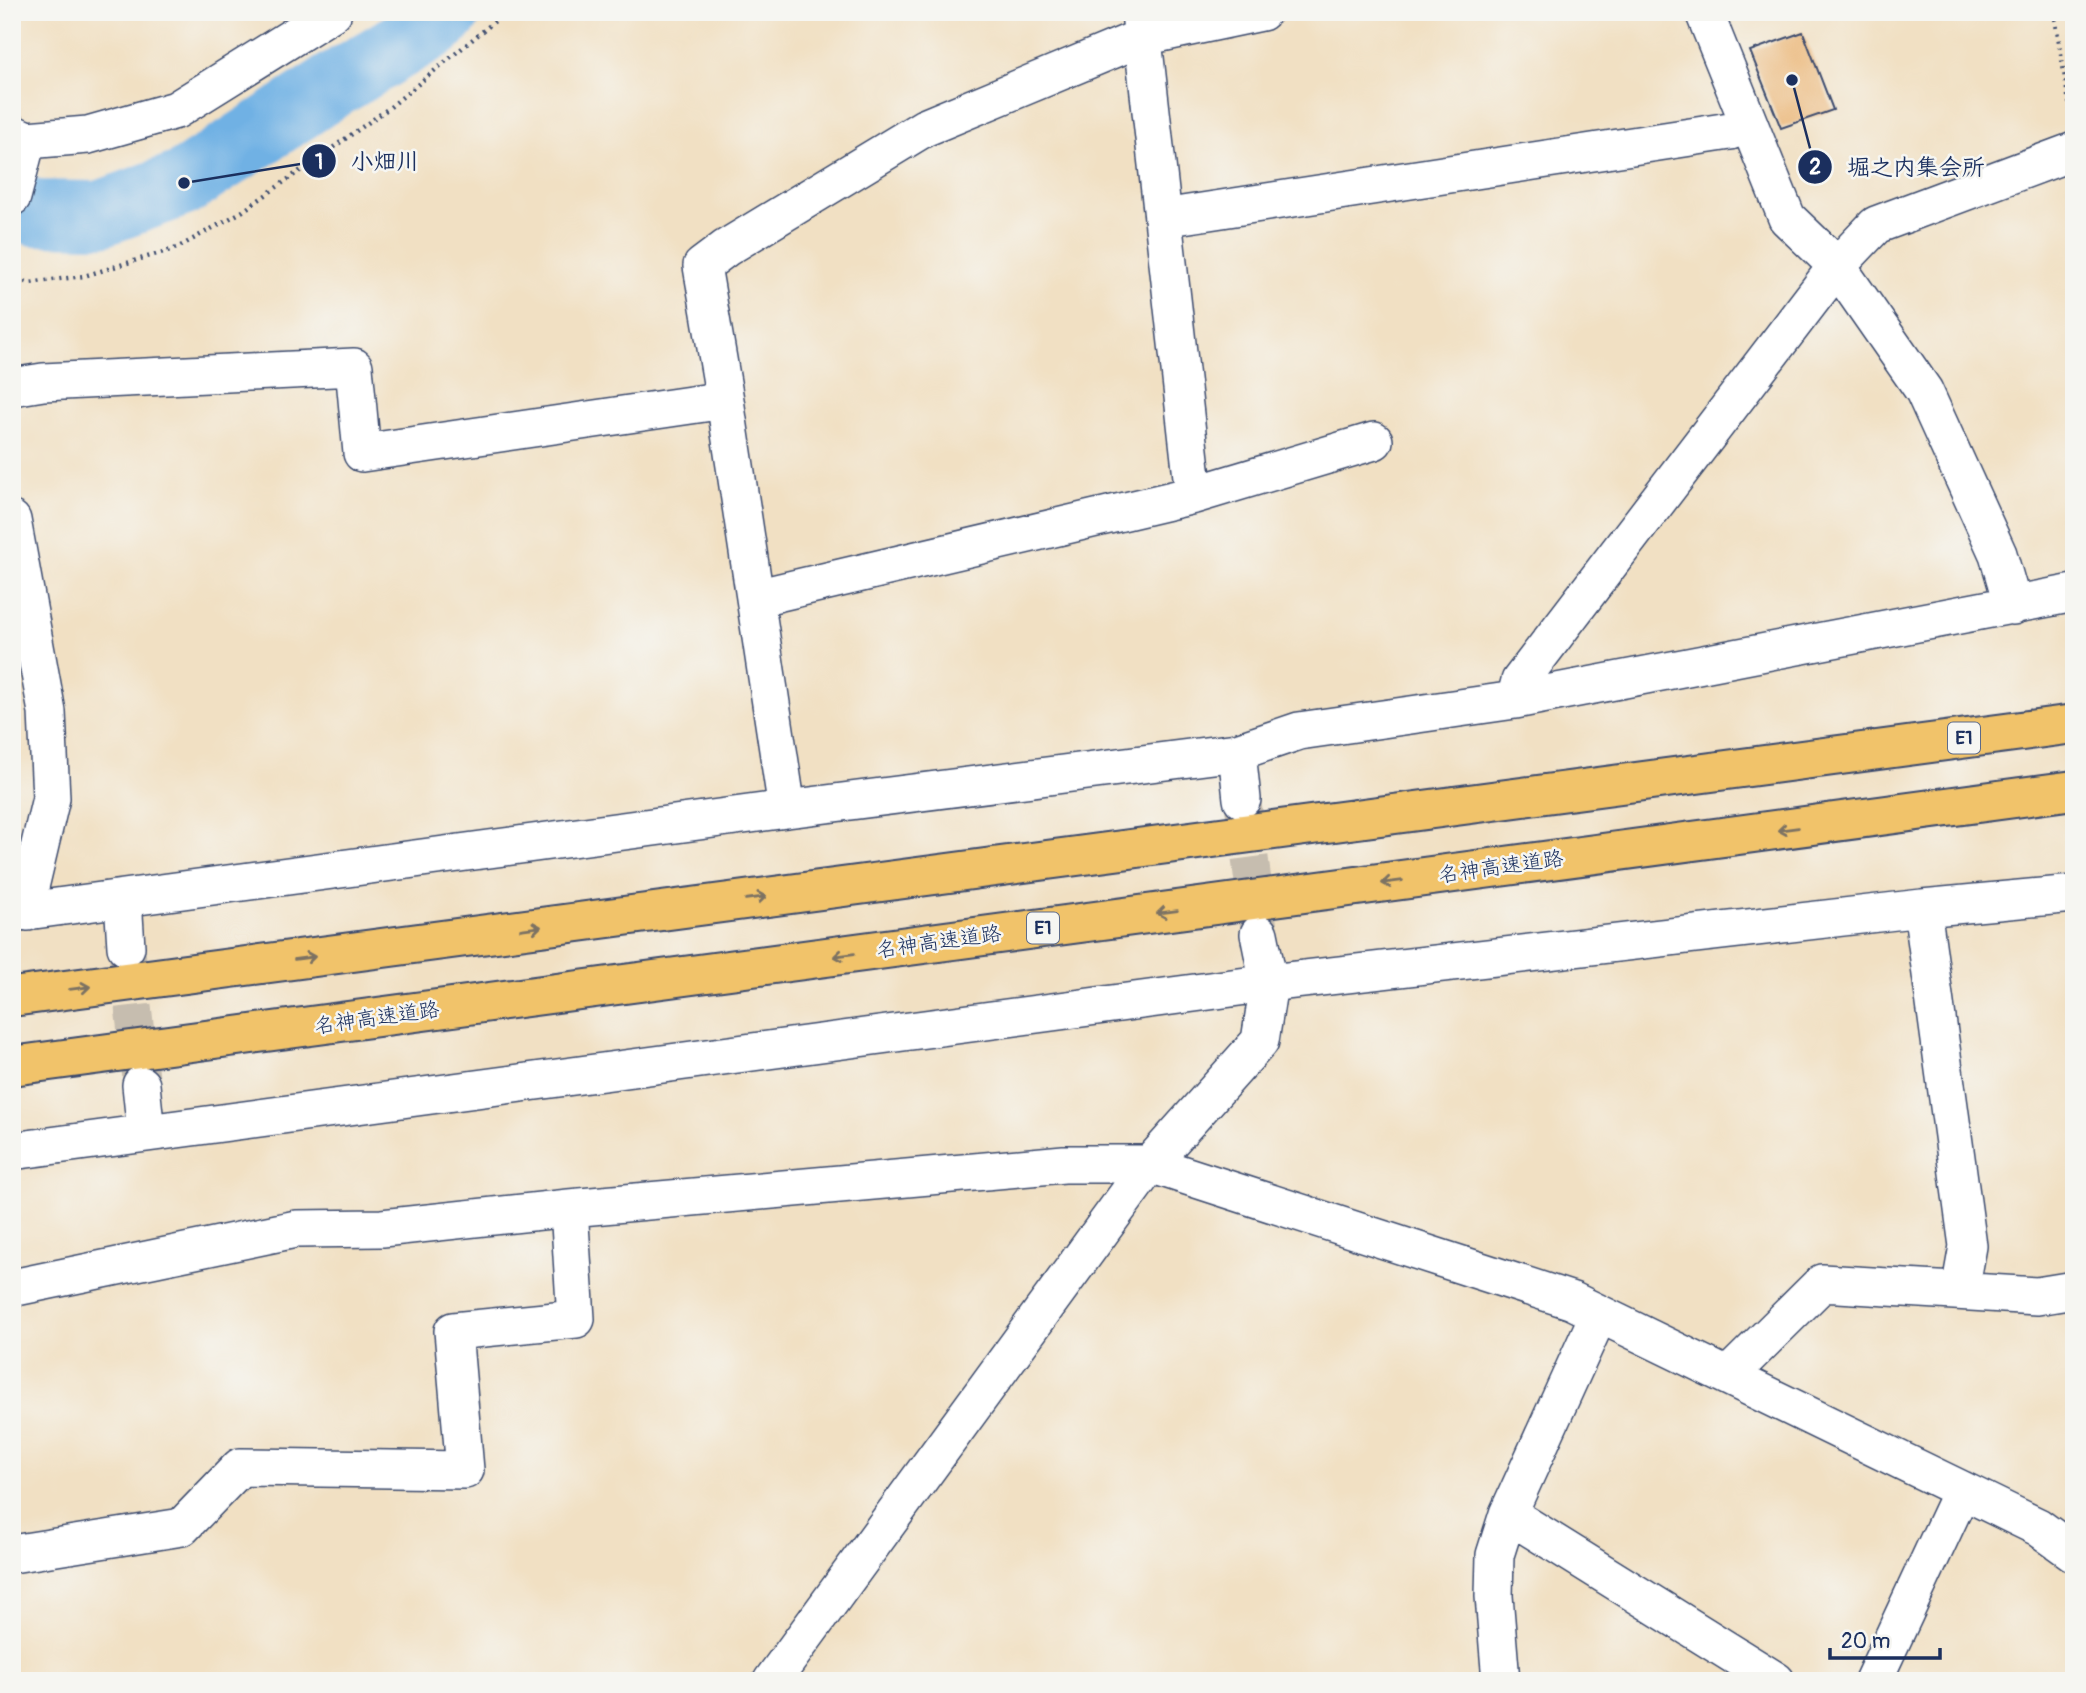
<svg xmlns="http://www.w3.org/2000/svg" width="2086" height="1693" viewBox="0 0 2086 1693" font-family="Pangolin,'Klee One',sans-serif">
  <rect width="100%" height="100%" fill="#f6f6f2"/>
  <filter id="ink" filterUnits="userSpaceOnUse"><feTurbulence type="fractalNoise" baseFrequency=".0143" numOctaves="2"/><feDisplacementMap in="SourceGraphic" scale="14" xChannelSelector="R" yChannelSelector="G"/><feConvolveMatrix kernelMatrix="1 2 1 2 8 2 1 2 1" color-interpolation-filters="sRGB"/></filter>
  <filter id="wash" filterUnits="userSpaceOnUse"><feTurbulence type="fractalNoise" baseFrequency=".00686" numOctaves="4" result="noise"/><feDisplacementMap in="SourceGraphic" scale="28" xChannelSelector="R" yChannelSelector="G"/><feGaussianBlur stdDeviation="1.57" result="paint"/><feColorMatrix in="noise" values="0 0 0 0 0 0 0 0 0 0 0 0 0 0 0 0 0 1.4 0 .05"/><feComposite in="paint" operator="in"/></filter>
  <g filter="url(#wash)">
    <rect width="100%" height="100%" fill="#f1e0c3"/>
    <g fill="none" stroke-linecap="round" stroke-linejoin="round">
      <path stroke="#6fb1e4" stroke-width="66" d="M 12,202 L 34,213 L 100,214 L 184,183 L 329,88 L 436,24 L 448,12"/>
    </g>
    <g id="blocks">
      <path fill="#ebb779" d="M 1803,32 L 1833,110 L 1781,128 L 1750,51 Z"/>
    </g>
  </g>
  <g filter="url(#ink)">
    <use href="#blocks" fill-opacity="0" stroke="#3b4a6d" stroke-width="2"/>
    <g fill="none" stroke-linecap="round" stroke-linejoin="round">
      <path stroke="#c6bdaf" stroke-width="37" stroke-dasharray="37 18" stroke-linecap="butt" d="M 1243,803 L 1259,929
        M 127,951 L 141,1078"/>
      <defs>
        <path id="street" d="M 1704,12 L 1787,218 L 1837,266 L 1924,391 L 1998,554 L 2013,606
          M 12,133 L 27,140 L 88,135 L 176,110 L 333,12
          M 12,197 L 27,140
          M 1163,218 L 1730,131 L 1748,124
          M 12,387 L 43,382 L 354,367 L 362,453 L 725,400
          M 1194,495 L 1374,441
          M 12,520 L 47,712 L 51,798 L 30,887 L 28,912
          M 755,598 L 1194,495 L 1140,13
          M 1515,700 L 1520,681 L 1837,266 L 1876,225 L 2074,151
          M 1237,752 L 1242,799
          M 787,809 L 725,400 L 702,266 L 726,248 L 924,128 L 1143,37 L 1262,12
          M 123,899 L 126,947
          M 1922,908 L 1968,1246 L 1960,1291
          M 12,913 L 787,809 L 1237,752 L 1299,731 L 1515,700 L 2074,593
          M 141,1085 L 146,1133
          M 12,1151 L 1269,983 L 1922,908 L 2074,894
          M 12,1288 L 296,1229 L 382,1228 L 569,1208 L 1064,1164 L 1150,1164 L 1573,1301 L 2038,1527 L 2074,1553
          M 1728,1376 L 1822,1283 L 2037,1296 L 2074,1290
          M 1508,1514 L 1776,1681
          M 12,1554 L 182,1527 L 240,1467 L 465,1470 L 453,1331 L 576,1319 L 569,1208
          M 772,1681 L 1150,1164 L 1260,1041 L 1269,983 L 1259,934
          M 1501,1681 L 1494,1596 L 1495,1555 L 1508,1514 L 1599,1314
          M 1873,1681 L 1962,1490"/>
        <path id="highway" d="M 12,997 L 2074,724
          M 12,1066 L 2074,790"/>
      </defs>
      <use href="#street" stroke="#3b4a6d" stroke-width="40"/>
      <use href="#highway" stroke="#3b4a6d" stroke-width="42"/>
      <path stroke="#3b4a6d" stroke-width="4.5" stroke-dasharray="2 5" stroke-linecap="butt" d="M 2054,12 L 2071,114
        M 12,276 L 29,283 L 84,276 L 177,248 L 243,211 L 389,108 L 506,12"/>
      <use href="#street" stroke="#fff" stroke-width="37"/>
      <use href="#highway" stroke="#f1c36a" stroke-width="38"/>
    </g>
    <defs><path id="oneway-shaft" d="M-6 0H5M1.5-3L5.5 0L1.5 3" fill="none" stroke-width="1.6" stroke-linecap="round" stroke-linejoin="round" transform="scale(1.75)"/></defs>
    <g stroke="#7b7263">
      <use href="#oneway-shaft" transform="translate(1788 829) rotate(172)"/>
      <use href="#oneway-shaft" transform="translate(1392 882) rotate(172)"/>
      <use href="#oneway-shaft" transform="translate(756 898) rotate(-8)"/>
      <use href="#oneway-shaft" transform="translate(1167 912) rotate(172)"/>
      <use href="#oneway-shaft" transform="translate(531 928) rotate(-8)"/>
      <use href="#oneway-shaft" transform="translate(844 955) rotate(172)"/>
      <use href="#oneway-shaft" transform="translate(305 958) rotate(-8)"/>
      <use href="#oneway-shaft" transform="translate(80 988) rotate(-8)"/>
    </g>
  </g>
  <g text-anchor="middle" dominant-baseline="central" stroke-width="5" stroke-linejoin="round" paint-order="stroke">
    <g fill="#f6f6f2" stroke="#5d6b8a" stroke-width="2">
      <rect x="1948" y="722.5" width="32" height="31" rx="5"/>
      <rect x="1027" y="912.5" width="32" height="31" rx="5"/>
    </g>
    <g font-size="19" font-weight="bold" fill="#1b2f5e">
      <text x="1964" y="738">E1</text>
      <text x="1043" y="928">E1</text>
    </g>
    <g font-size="21" fill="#1b2f5e" stroke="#f6f6f2">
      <text transform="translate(1501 867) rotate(-8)">名神高速道路</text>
      <text transform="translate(939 942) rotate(-8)">名神高速道路</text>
      <text transform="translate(377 1018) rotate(-8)">名神高速道路</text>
    </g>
  </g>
  <path fill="none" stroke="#1b2f5e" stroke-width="2.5" d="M184 183L319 161M1792 80L1815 167"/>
  <g fill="#1b2f5e" stroke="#f6f6f2" stroke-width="2.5">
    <circle cx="184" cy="183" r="7"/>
    <circle cx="1792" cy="80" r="7"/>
    <circle cx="319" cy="161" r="18"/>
    <circle cx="1815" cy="167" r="18"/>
  </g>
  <g font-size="21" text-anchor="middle" font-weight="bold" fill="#fff">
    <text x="319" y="169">1</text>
    <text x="1815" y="174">2</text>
  </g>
  <g font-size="23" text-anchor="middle" font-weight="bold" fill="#1b2f5e" stroke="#f6f6f2" stroke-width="5" stroke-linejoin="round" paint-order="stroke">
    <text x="385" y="169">小畑川</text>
    <text x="1916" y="175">堀之内集会所</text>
  </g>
  <rect width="2086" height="1693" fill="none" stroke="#f6f6f2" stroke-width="42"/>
  <path d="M1830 1648v10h110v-10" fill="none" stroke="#1b2f5e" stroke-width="3.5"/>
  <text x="1841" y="1648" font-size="21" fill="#1b2f5e" stroke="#f6f6f2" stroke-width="5" paint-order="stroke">20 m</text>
</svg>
